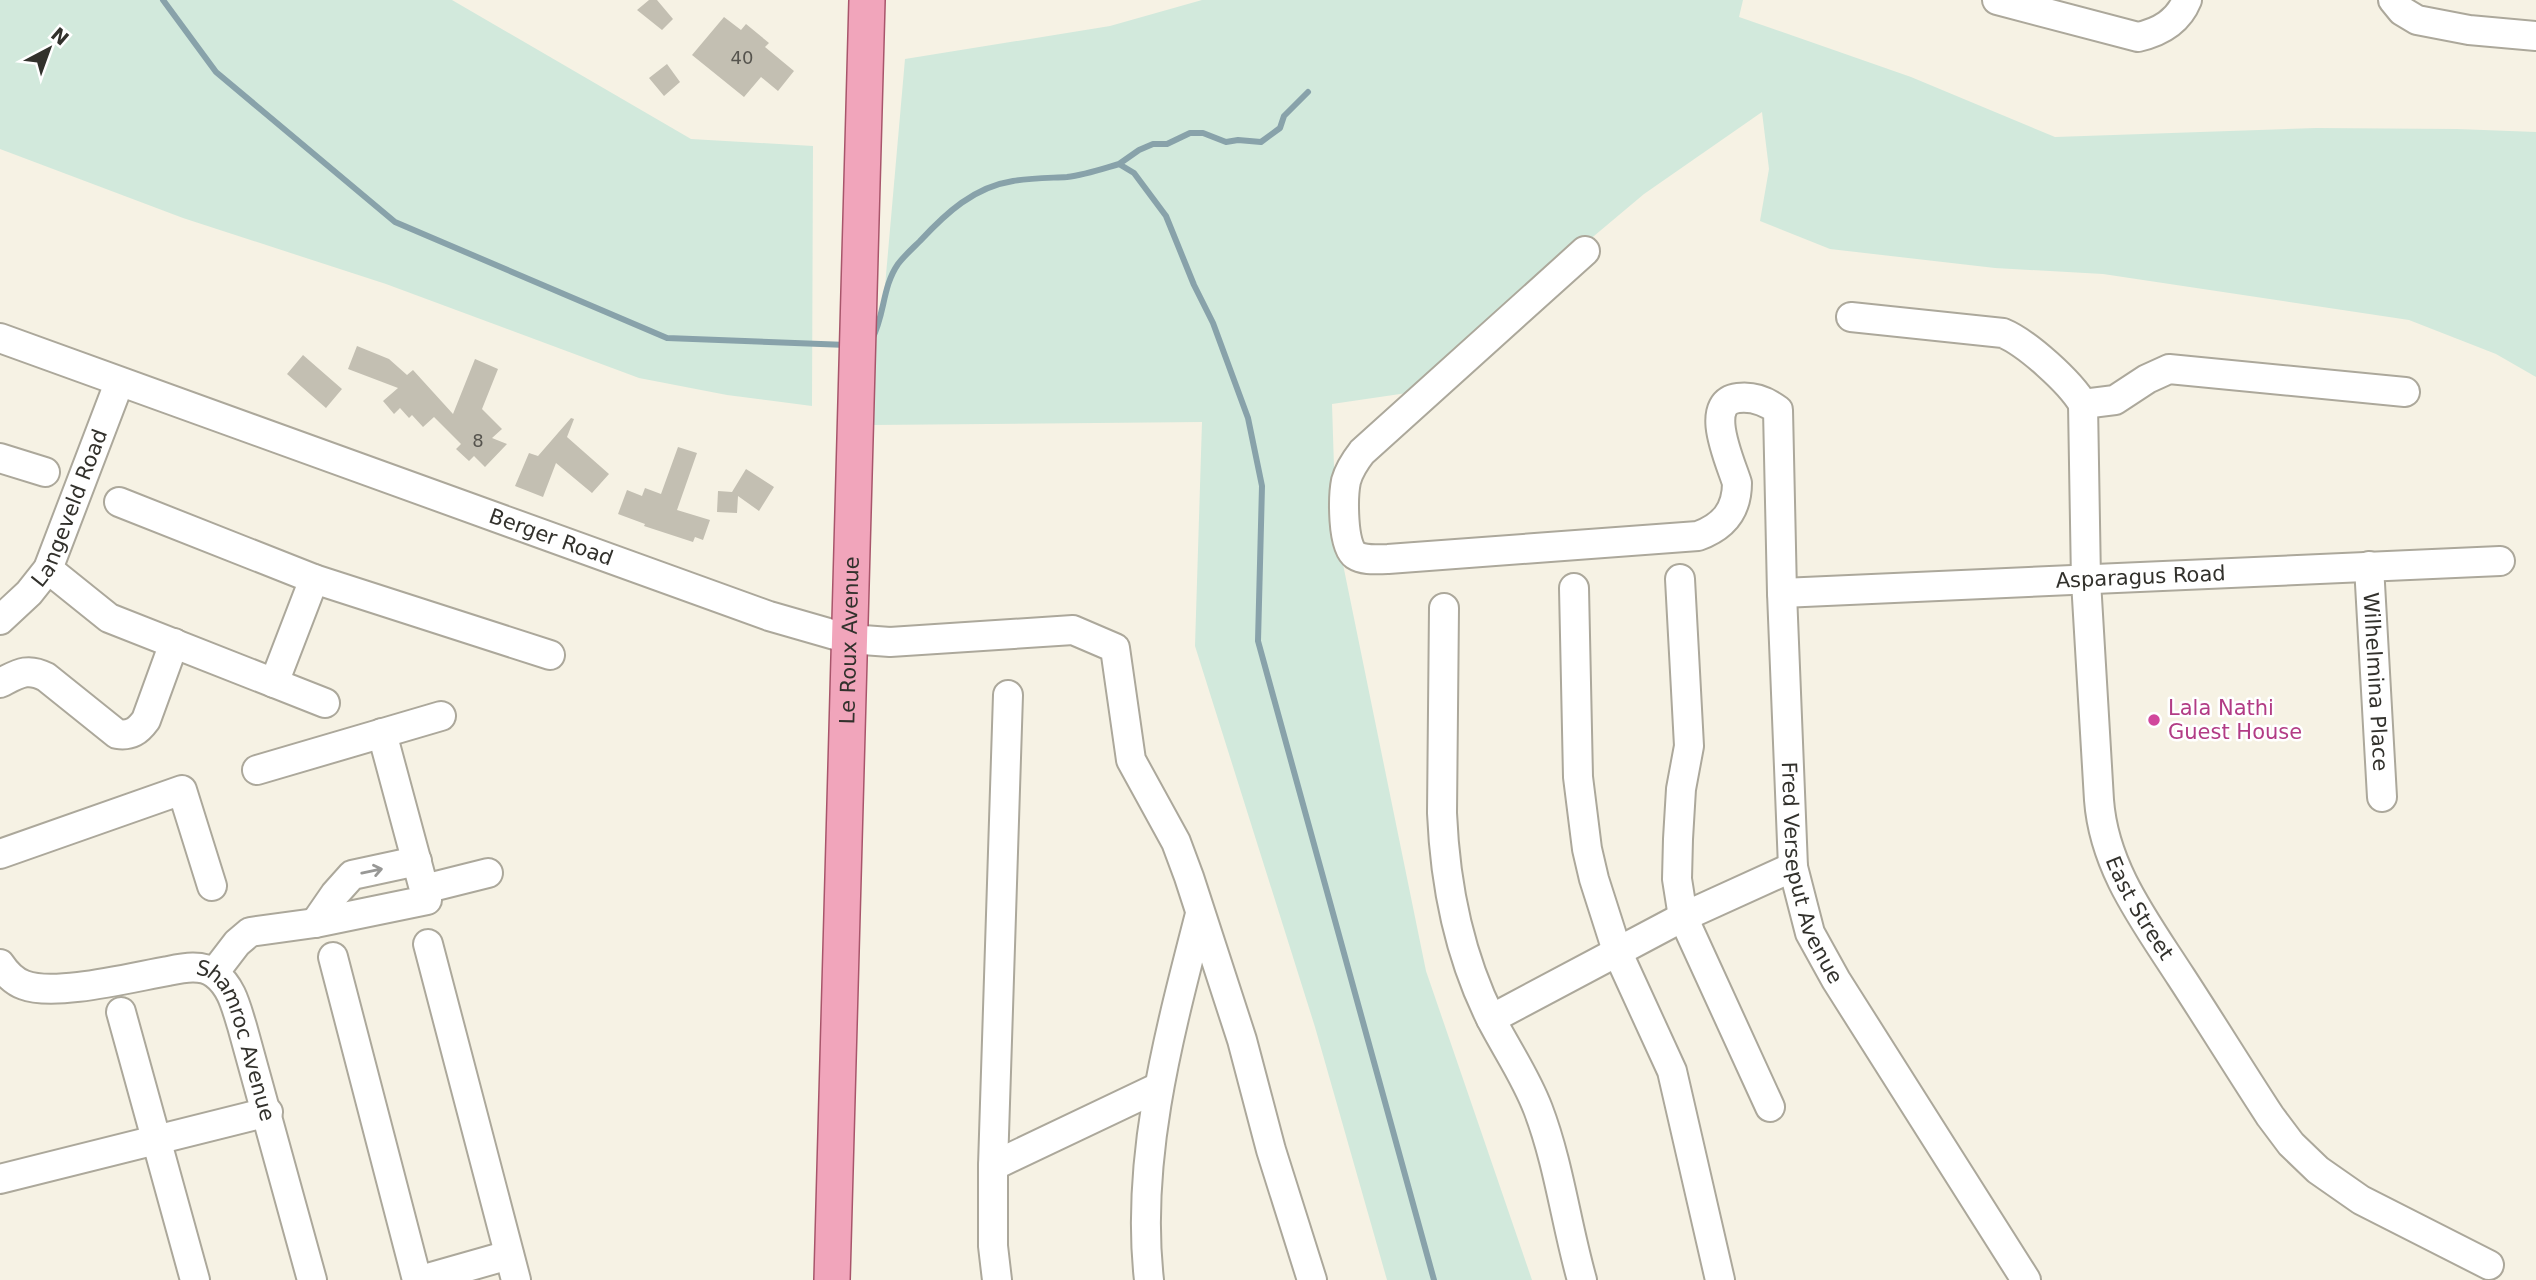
<svg xmlns="http://www.w3.org/2000/svg" width="2536" height="1280" viewBox="0 0 2536 1280" font-family="'DejaVu Sans',sans-serif">
  <rect width="100%" height="100%" fill="#f6f2e4"/>
  <path fill="#d2e9dc" d="M 0,0 L 452,0 L 691,139 L 813,146 L 812,406 L 727,395 L 639,378 L 386,284 L 183,218 L 0,149 Z
    M 1202,0 L 1743,0 L 1739,17 L 1911,77 L 2055,137 L 2316,128 L 2457,129 L 2536,132 L 2536,377 L 2496,354 L 2409,320 L 2103,274 L 1995,268 L 1830,249 L 1760,221 L 1769,169 L 1762,112 L 1644,194 L 1407,393 L 1332,404 L 1336,530 L 1426,971 L 1532,1280 L 1387,1280 L 1315,1027 L 1195,646 L 1202,422 L 871,425 L 874,341 L 883,309 L 905,59 L 1110,26 Z"/>
  <g fill="none" stroke-linecap="round" stroke-linejoin="round">
    <path stroke="#88a2aa" stroke-width="6" d="M 163,0 L 216,72 L 395,222 L 667,338 L 847,345
      M 1119,164 L 1139,150 L 1153,144 L 1167,144 L 1190,133 L 1203,133 L 1226,142 L 1238,140 L 1261,142 L 1280,128 L 1284,116 L 1308,92
      M 872,339 C 885,315 882,287 898,264 C 904,256 913,248 920,241 C 946,213 974,187 1013,181 C 1031,178 1049,178 1067,177 C 1085,175 1102,169 1119,164 L 1134,173 L 1166,216 L 1194,285 L 1213,323 L 1248,418 L 1262,486 L 1258,641 L 1434,1280"/>
  </g>
  <path fill="#c3bfb2" d="M 649,0 L 657,0 L 673,19 L 662,30 L 637,10 Z
    M 724,17 L 741,30 L 746,24 L 769,43 L 765,47 L 794,71 L 778,91 L 761,77 L 744,97 L 692,55 Z
    M 667,64 L 680,82 L 664,96 L 649,78 Z
    M 357,346 L 389,359 L 407,375 L 413,370 L 453,414 L 475,359 L 498,369 L 482,409 L 502,429 L 492,438 L 507,444 L 485,467 L 474,456 L 469,461 L 456,449 L 461,444 L 434,417 L 423,427 L 412,415 L 409,418 L 400,408 L 394,414 L 383,401 L 398,388 L 348,369 Z
    M 303,355 L 342,389 L 326,408 L 287,374 Z
    M 571,418 L 574,419 L 567,437 L 609,474 L 592,493 L 556,463 L 543,497 L 515,486 L 529,453 L 538,456 Z
    M 678,447 L 697,453 L 677,510 L 710,520 L 703,540 L 695,537 L 693,542 L 644,526 L 645,524 L 618,514 L 627,490 L 642,496 L 645,488 L 661,494 Z
    M 746,469 L 774,487 L 759,511 L 738,496 L 737,513 L 717,512 L 718,491 L 732,492 Z"/>
  <g fill="none" stroke-linecap="round" stroke-linejoin="round">
    <defs>
      <g id="minor">
        <path d="M 1997,0 L 2138,37 C 2160,32 2178,22 2187,0"/>
        <path d="M 2393,0 L 2402,11 L 2417,20 L 2469,30 L 2536,36"/>
        <path id="s1" d="M 1585,251 L 1362,452 C 1355,461 1349,470 1346,481 C 1343,496 1342,546 1355,555 C 1364,561 1378,559 1388,559 L 1698,536 C 1723,527 1737,511 1737,483 C 1731,463 1702,402 1738,398 C 1754,396 1766,401 1778,410 L 1782,593 L 1793,867 L 1810,933 L 1836,980 L 2026,1280"/>
        <path d="M 1851,317 L 2003,333 C 2027,343 2070,382 2083,404"/>
        <path id="s2" d="M 0,338 L 769,616 L 849,639 L 890,642 L 1073,630 L 1115,648 L 1131,760 L 1176,842 L 1189,877 L 1242,1040 L 1271,1150 L 1312,1280"/>
        <path id="s3" d="M 2083,404 L 2086,581 L 2099,800 C 2104,868 2145,921 2181,977 C 2211,1023 2240,1070 2270,1116 L 2291,1144 L 2318,1170 L 2361,1200 L 2489,1265"/>
        <path d="M 2083,404 L 2115,400 L 2147,379 L 2169,369 L 2405,392"/>
        <path d="M 0,458 L 45,472"/>
        <path d="M 119,502 L 314,579 L 274,683"/>
        <path id="s4" d="M 2369,566 L 2382,797"/>
        <path d="M 48,569 L 109,618 L 325,703"/>
        <path d="M 314,579 L 550,655"/>
        <path d="M 1680,579 L 1689,746 L 1681,789 L 1678,839 L 1677,879 L 1683,917 L 1770,1107"/>
        <path d="M 1574,588 L 1578,777 L 1587,849 L 1594,879 L 1617,951 L 1672,1071 L 1720,1280"/>
        <path id="s5" d="M 1782,593 L 2500,561"/>
        <path d="M 1444,608 L 1442,813 C 1445,885 1459,955 1491,1019 C 1507,1050 1526,1077 1538,1109 C 1559,1164 1566,1224 1582,1280"/>
        <path id="s6" d="M 0,620 L 29,593 L 48,569 L 119,383"/>
        <path d="M 0,683 C 18,674 27,667 46,677 L 117,734 C 131,736 138,731 146,720 L 174,643"/>
        <path d="M 257,770 L 441,716"/>
        <path d="M 0,854 L 182,790 L 212,886"/>
        <path d="M 424,889 L 488,873"/>
        <path d="M 315,923 L 335,894 L 352,875 L 417,861"/>
        <path d="M 428,944 L 516,1280"/>
        <path d="M 333,957 L 417,1280"/>
        <path id="s7" d="M 0,964 C 6,973 13,981 24,985 C 55,997 133,977 168,971 C 183,968 202,964 215,974 C 232,987 236,1007 242,1026 L 312,1280"/>
        <path d="M 214,973 L 237,943 L 250,932 L 315,923 L 427,900 L 382,733"/>
        <path d="M 121,1012 L 195,1280"/>
        <path d="M 1491,1019 L 1683,917 L 1793,867"/>
        <path d="M 993,1166 L 1159,1087"/>
        <path d="M 0,1179 L 268,1112"/>
        <path d="M 421,1280 L 509,1255"/>
        <path d="M 997,1280 L 993,1246 L 993,1166 L 1008,695"/>
        <path d="M 1149,1280 C 1135,1158 1170,1031 1200,914"/>
      </g>
      <g id="major">
        <path id="s8" d="M 832,1280 L 867,0"/>
      </g>
    </defs>
    <use href="#minor" stroke="#aca89b" stroke-width="32"/>
    <use href="#major" stroke="#a8556b" stroke-width="38"/>
    <use href="#minor" stroke="#fff" stroke-width="28"/>
    <use href="#major" stroke="#f1a5bb" stroke-width="35"/>
  </g>
  <defs><path id="oneway-shaft" d="M-6 0H5M1.5-3L5.5 0L1.5 3" fill="none" stroke-width="1.6" stroke-linecap="round" stroke-linejoin="round" transform="scale(1.75)"/></defs>
  <use stroke="#989896" href="#oneway-shaft" transform="translate(372 871) rotate(-12)"/>
  <circle fill="#d1479c" stroke="#fff" stroke-width="2.5" cx="2154" cy="720" r="7"/>
  <g text-anchor="middle" dominant-baseline="central" stroke-width="5" stroke-linejoin="round" paint-order="stroke">
    <g font-size="18" fill="#56544e">
      <text x="742" y="57">40</text>
      <text x="478" y="440">8</text>
    </g>
    <g font-size="21" fill="#32312c" stroke="#fff">
      <text stroke="none"><textPath href="#s6" startOffset="135">Langeveld Road</textPath></text>
      <text stroke="none"><textPath href="#s2" startOffset="586">Berger Road</textPath></text>
      <text stroke="none"><textPath href="#s5" startOffset="359">Asparagus Road</textPath></text>
      <text stroke="none"><textPath href="#s8" startOffset="640">Le Roux Avenue</textPath></text>
      <text stroke="none"><textPath href="#s4" startOffset="116">Wilhelmina Place</textPath></text>
      <text stroke="none"><textPath href="#s1" startOffset="1432">Fred Verseput Avenue</textPath></text>
      <text stroke="none"><textPath href="#s3" startOffset="513">East Street</textPath></text>
      <text stroke="none"><textPath href="#s7" startOffset="296">Shamroc Avenue</textPath></text>
    </g>
    <g font-size="21" fill="#b23c85" stroke="#fff" text-anchor="start">
      <text x="2168" y="708">Lala Nathi<tspan x="2168" dy="24">Guest House</tspan></text>
    </g>
  </g>
  <g transform="translate(49 49) rotate(41)" stroke="#ffffff" stroke-width="5" paint-order="stroke">
  <path d="M0-5L12 26L0 18L-12 26Z" fill="#32312c"/>
  <text y="-10" font-size="19" font-weight="bold" text-anchor="middle" fill="#32312c">N</text>
  </g>
</svg>
